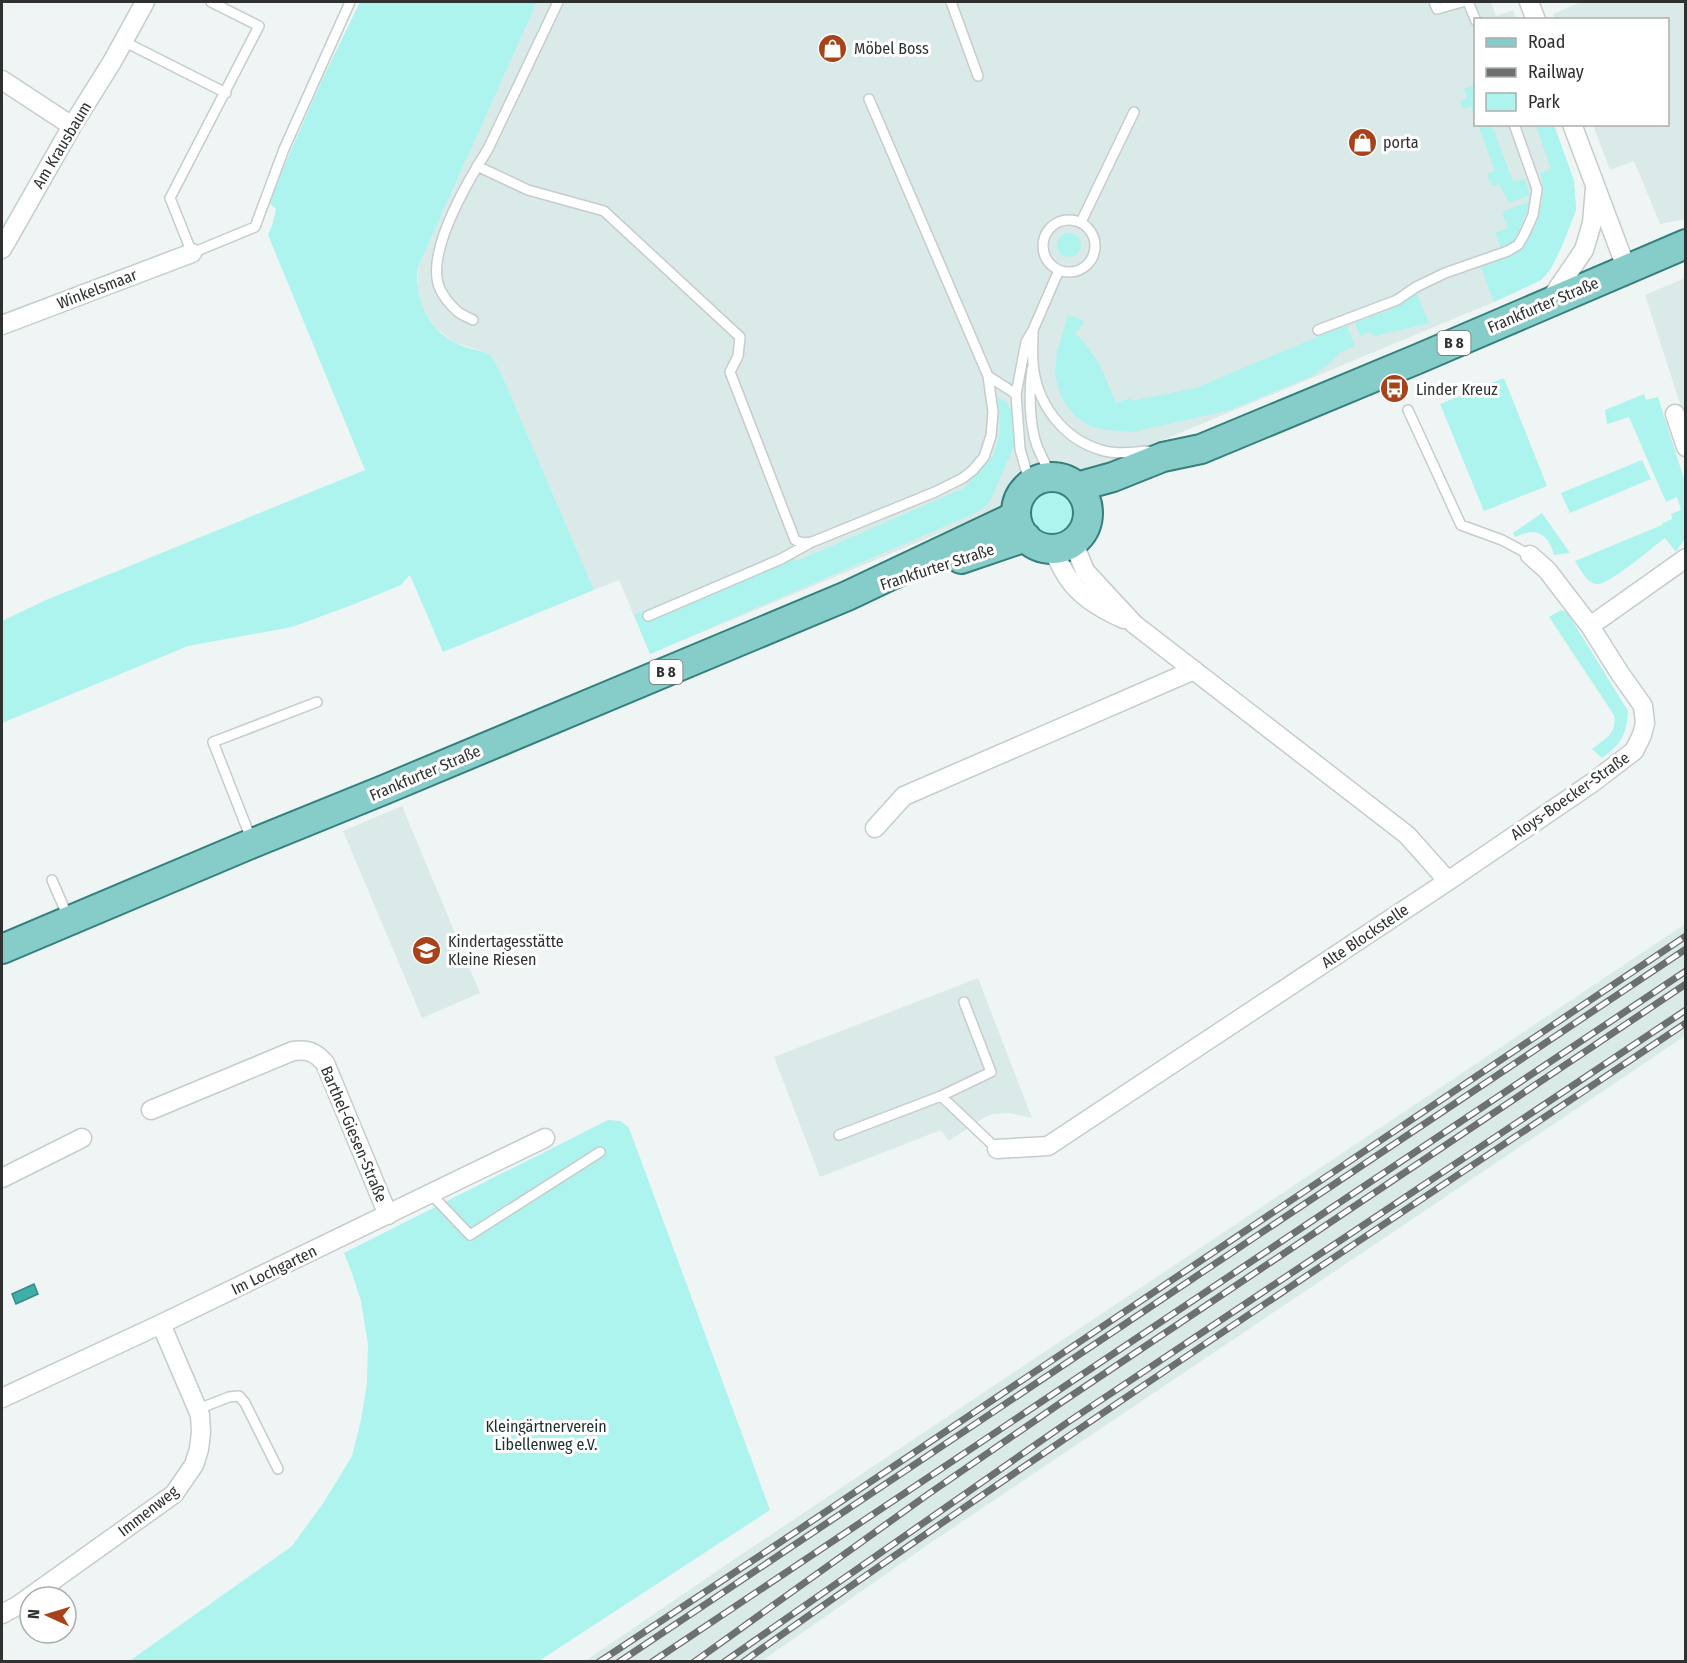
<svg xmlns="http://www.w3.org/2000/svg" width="1687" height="1663" viewBox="0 0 1687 1663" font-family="'Fira Sans Condensed',sans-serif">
  <rect width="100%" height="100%" fill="#eff5f5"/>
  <path fill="#daeae8" d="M 537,2 L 1491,2 L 1496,16 L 1513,10 L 1516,19 L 1476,20 L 1476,124 L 1554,125 L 1574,181 L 1576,210 L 1562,246 L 1550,270 L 1541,280 L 1494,302 L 650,654 L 619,580 L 594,590 L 501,373 L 490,354 L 454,342 L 437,329 L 428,317 L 420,302 L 418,289 L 418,267 Z
    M 1581,2 L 1685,2 L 1685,219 L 1660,224 L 1634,161 L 1610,170 L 1593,125 L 1668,124 L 1668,20 L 1555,19 L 1553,14 Z
    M 1685,278 L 1686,408 L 1682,410 L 1645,295 Z
    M 402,806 L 480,993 L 422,1018 L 343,831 Z
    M 1685,924 L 1685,1036 L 929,1544 L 762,1661 L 585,1661 L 739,1556 Z
    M 978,978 L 1032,1118 L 1009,1113 L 992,1114 L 985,1117 L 949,1141 L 941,1130 L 820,1177 L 774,1057 Z"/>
  <path fill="#adf3ee" d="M 360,2 L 537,2 L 418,267 C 414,296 427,328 454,342 C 464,348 478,350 490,354 L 501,373 L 594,590 L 443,652 L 410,575 L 401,585 L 352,605 L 292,627 L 188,646 L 2,723 L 2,621 L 46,600 L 365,470 L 268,235 L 273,223 L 276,209 L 268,202 L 323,78 Z
    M 1475,85 L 1476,85 L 1475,119 L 1471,106 L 1463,109 L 1460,101 L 1467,98 L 1464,89 Z
    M 1478,125 L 1492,125 L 1513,182 L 1525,179 L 1530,195 L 1509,203 L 1499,184 L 1492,186 L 1487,174 L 1495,171 Z
    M 1536,125 L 1554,125 L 1574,181 L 1576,210 L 1562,246 L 1550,270 L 1541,280 L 1494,302 L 1481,267 C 1492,263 1505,259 1515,253 C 1536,241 1548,195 1540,173 L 1551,169 Z
    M 1531,201 L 1515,240 L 1510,245 L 1501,248 L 1495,233 L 1508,228 L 1502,212 Z
    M1057 245a12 12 0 1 1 24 0a12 12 0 1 1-24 0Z
    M 1416,292 L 1429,323 L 1375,336 L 1369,332 L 1360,336 L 1355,323 L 1387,311 Z
    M 1068,315 L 1078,318 L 1084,323 L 1075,333 L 1084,342 L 1100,365 L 1116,403 L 1130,398 L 1131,401 L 1196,388 L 1329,332 L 1347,326 L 1355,346 L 1341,352 L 1330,363 L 1312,376 L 1230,410 L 1132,432 L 1106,430 L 1092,427 L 1076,417 L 1067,406 L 1060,394 L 1055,374 L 1057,352 Z
    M 1504,378 L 1547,486 L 1484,511 L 1440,404 Z
    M 1644,394 L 1646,400 L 1658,397 L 1685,482 L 1685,538 L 1676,552 L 1665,538 C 1654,546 1607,587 1596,584 C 1586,582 1580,569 1575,561 L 1662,525 L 1663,523 L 1672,519 L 1671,514 L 1681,510 L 1677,497 L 1666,502 L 1629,417 L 1607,424 L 1605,410 Z
    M 998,397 L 1006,402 L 1011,409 L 1014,446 L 991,499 L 986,506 L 975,513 L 650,654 L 634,615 L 784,553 L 797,561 L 964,488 L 993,456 L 1000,434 Z
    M 1642,460 L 1651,479 L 1570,513 L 1561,493 Z
    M1023 513a30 30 0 1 1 60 0a30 30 0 1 1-60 0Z
    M 1542,513 L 1570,553 L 1554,555 C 1548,533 1536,527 1515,537 L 1513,533 Z
    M 1561,610 L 1567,612 L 1628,711 C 1626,736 1622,743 1602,758 L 1592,749 C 1606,738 1617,734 1614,715 L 1549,617 Z
    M 608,1120 L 621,1121 L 629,1128 L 770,1510 L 539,1661 L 128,1662 L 292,1546 L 324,1502 L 352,1456 L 361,1420 L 367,1383 L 368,1344 L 361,1301 L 352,1273 L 344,1253 Z"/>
  <path fill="#3cb0a9" stroke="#388a85" stroke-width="1.5" d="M 34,1284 L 38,1294 L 16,1304 L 12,1294 Z"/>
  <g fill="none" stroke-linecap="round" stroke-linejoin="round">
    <defs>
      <path id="lane" d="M 211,2 L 259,26 L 170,198 L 192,253 L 255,227 L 284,149 L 350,2
        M 951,2 L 978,76
        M 1434,2 L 1437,9 L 1462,2
        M 1468,2 L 1476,21
        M 123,41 L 226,93
        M 477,166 L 528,190 L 604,211 L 740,337 L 738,356 L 730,372 L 795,540 L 803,543 L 812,542 L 935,492 L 963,478 L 973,470 L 984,457 L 991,436 L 993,412 L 988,376 L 869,99
        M1043 246a26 26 0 1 1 52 0a26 26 0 1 1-52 0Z
        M 1081,222 L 1134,112
        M 473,320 C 468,317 461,315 457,311 C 451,306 443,296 440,289 C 424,254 469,179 488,149 L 558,2
        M 1033,330 C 1033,341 1032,352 1033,363 C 1036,403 1063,439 1101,450 C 1115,455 1133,452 1148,451
        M 1318,330 L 1397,300 L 1416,287 L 1445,273 L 1508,251 L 1518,245 L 1524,235 L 1533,215 L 1537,189 L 1514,124
        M 1032,369 C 1029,391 1029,424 1037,446 C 1041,456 1047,466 1051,477
        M 988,376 L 1016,394
        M 1408,410 L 1461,525 L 1502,540 L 1530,555
        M 1030,484 L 1020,449 L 1016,394 L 1026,342 L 1033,330 L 1059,270
        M 648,616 L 781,559 L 810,543
        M 252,841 L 213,742 L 317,702
        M 52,880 L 68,917
        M 941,1096 L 991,1072 L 964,1002
        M 839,1135 L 941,1096 L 997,1149
        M 431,1194 L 470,1235 L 600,1152
        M 198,1409 L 229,1397 L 239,1396 L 245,1403 L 278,1469"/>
      <path id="street" d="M 1529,2 L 1536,20
        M 2,80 L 72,126
        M 1572,124 L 1627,270
        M 2,249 L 72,126 L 112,62 L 145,2
        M 1549,301 L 1584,250 L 1592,223 L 1595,188
        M 2,325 L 192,253
        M 1675,414 L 1686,447
        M 1079,538 L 1077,551 L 1085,571 L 1134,624 L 1407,835 L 1448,881
        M 1052,549 C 1057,559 1062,569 1068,578 C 1081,598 1103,610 1124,619
        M 1530,555 L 1547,570 L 1590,626
        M 875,828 L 904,796 L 1194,670
        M 151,1110 L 293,1051 C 308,1049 315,1052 325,1063 L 388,1215
        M 997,1149 L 1048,1146 L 1448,881 L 1592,783 L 1634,751 L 1642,735 L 1645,723 L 1643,706 L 1619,672 L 1590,626 L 1686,558
        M 2,1178 L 82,1138
        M 2,1398 L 161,1324 L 545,1138
        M 2,1614 L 17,1606 L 174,1494 L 194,1465 L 199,1449 L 201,1432 L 200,1415 L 161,1324"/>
      <path id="primary" d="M1016 513a36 36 0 1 1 72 0a36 36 0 1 1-72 0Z
        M 1077,487 L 1113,477 L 1163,457 L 1201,449 L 1420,358 L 1686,244
        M 961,559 L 1026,537
        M 2,949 L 253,843 L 386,789 L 847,596 L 1016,516"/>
    </defs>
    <use href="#lane" stroke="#c6cccc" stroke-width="12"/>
    <use href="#street" stroke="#c6cccc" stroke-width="21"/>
    <use href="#primary" stroke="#33807c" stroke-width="32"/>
    <use href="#lane" stroke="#fff" stroke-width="9"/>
    <use href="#street" stroke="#fff" stroke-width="18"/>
    <use href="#primary" stroke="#86cdc9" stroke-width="28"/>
    <defs>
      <path id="rail" d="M 599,1662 L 770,1549 L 1686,936
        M 619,1662 L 1686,949
        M 652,1662 L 1686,971
        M 694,1662 L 927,1495 L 1062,1402 L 1686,984
        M 724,1662 L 1071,1420 L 1686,1010
        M 743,1662 C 1053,1442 1370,1234 1686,1023"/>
    </defs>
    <use href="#rail" stroke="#6d7070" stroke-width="7"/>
    <use href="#rail" stroke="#fff" stroke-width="4.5" stroke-dasharray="14" stroke-linecap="butt"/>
  </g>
  <defs>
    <symbol id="shop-disc" viewBox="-11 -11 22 22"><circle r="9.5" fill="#a8421a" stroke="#fff"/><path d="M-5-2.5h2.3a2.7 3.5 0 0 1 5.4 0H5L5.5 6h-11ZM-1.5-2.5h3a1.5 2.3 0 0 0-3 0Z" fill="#fff"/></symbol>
    <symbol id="bus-disc" viewBox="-11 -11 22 22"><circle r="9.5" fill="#a8421a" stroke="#fff"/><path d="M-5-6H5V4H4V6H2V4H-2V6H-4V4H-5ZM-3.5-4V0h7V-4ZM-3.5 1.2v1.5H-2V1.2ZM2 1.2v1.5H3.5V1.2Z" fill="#fff"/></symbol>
    <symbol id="school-disc" viewBox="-11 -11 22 22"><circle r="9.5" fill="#a8421a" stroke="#fff"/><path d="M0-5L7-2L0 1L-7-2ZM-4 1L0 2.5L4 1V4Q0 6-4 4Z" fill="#fff"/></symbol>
  </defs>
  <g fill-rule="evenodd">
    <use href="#shop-disc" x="816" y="32" width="33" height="33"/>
    <use href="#shop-disc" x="1346" y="126" width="33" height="33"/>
    <use href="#bus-disc" x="1378" y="372" width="33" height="33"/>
    <use href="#school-disc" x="410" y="934" width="33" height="33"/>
  </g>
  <g text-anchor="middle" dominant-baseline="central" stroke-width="6" stroke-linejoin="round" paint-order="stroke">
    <g fill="#fff" stroke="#6d6f6f" stroke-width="1.5">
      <rect x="1437.5" y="331" width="33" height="24" rx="4.5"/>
      <rect x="649.5" y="660" width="33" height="24" rx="4.5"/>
    </g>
    <g font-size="15" font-weight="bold" fill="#2f3131">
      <text x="1454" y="343">B 8</text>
      <text x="666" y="672">B 8</text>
    </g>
    <g font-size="16" fill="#2f3131" stroke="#fff" text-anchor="start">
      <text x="854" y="48">Möbel Boss</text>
      <text x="1383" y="142">porta</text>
      <text x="1416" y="389">Linder Kreuz</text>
      <text x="448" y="941">Kindertagesstätte<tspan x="448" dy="18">Kleine Riesen</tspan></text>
    </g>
    <g font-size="16" fill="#2f3131" stroke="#fff">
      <text transform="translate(62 145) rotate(-59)">Am Krausbaum</text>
      <text transform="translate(97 289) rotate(-21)">Winkelsmaar</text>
      <text transform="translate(1543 305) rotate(-23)">Frankfurter Straße</text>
      <text transform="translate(937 567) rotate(-18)">Frankfurter Straße</text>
      <text transform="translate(425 773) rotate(-23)">Frankfurter Straße</text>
      <text transform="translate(1570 796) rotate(-35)">Aloys-Boecker-Straße</text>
      <text transform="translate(1365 936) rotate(-34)">Alte Blockstelle</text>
      <text transform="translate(354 1134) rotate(67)">Barthel-Giesen-Straße</text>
      <text transform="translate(274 1270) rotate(-26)">Im Lochgarten</text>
      <text transform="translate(148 1511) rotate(-38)">Immenweg</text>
    </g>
    <g font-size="16" fill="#1a2f2d" stroke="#fff">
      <text x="546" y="1426">Kleingärtnerverein<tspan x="546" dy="18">Libellenweg e.V.</tspan></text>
    </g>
  </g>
  <rect width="1687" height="1663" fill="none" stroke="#2f3131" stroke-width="6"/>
  <rect x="1474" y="18" width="195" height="108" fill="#ffffff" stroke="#acadad" stroke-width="1.5"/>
  <rect x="1486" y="38" width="30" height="9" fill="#86cdc9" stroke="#acadad" stroke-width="1.5"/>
  <text x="1528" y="48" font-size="18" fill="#2f3131">Road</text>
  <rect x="1486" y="68" width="30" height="9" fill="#6d7070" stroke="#acadad" stroke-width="1.5"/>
  <text x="1528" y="78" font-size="18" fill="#2f3131">Railway</text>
  <rect x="1486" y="93" width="30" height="18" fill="#adf3ee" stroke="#acadad" stroke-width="1.5"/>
  <text x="1528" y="108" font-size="18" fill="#2f3131">Park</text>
  <g transform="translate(48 1615) rotate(274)"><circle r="28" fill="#ffffff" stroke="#acadad" stroke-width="1.5"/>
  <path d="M0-4.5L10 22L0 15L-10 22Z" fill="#a8421a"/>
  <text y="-9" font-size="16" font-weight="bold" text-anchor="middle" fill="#2f3131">N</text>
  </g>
</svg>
